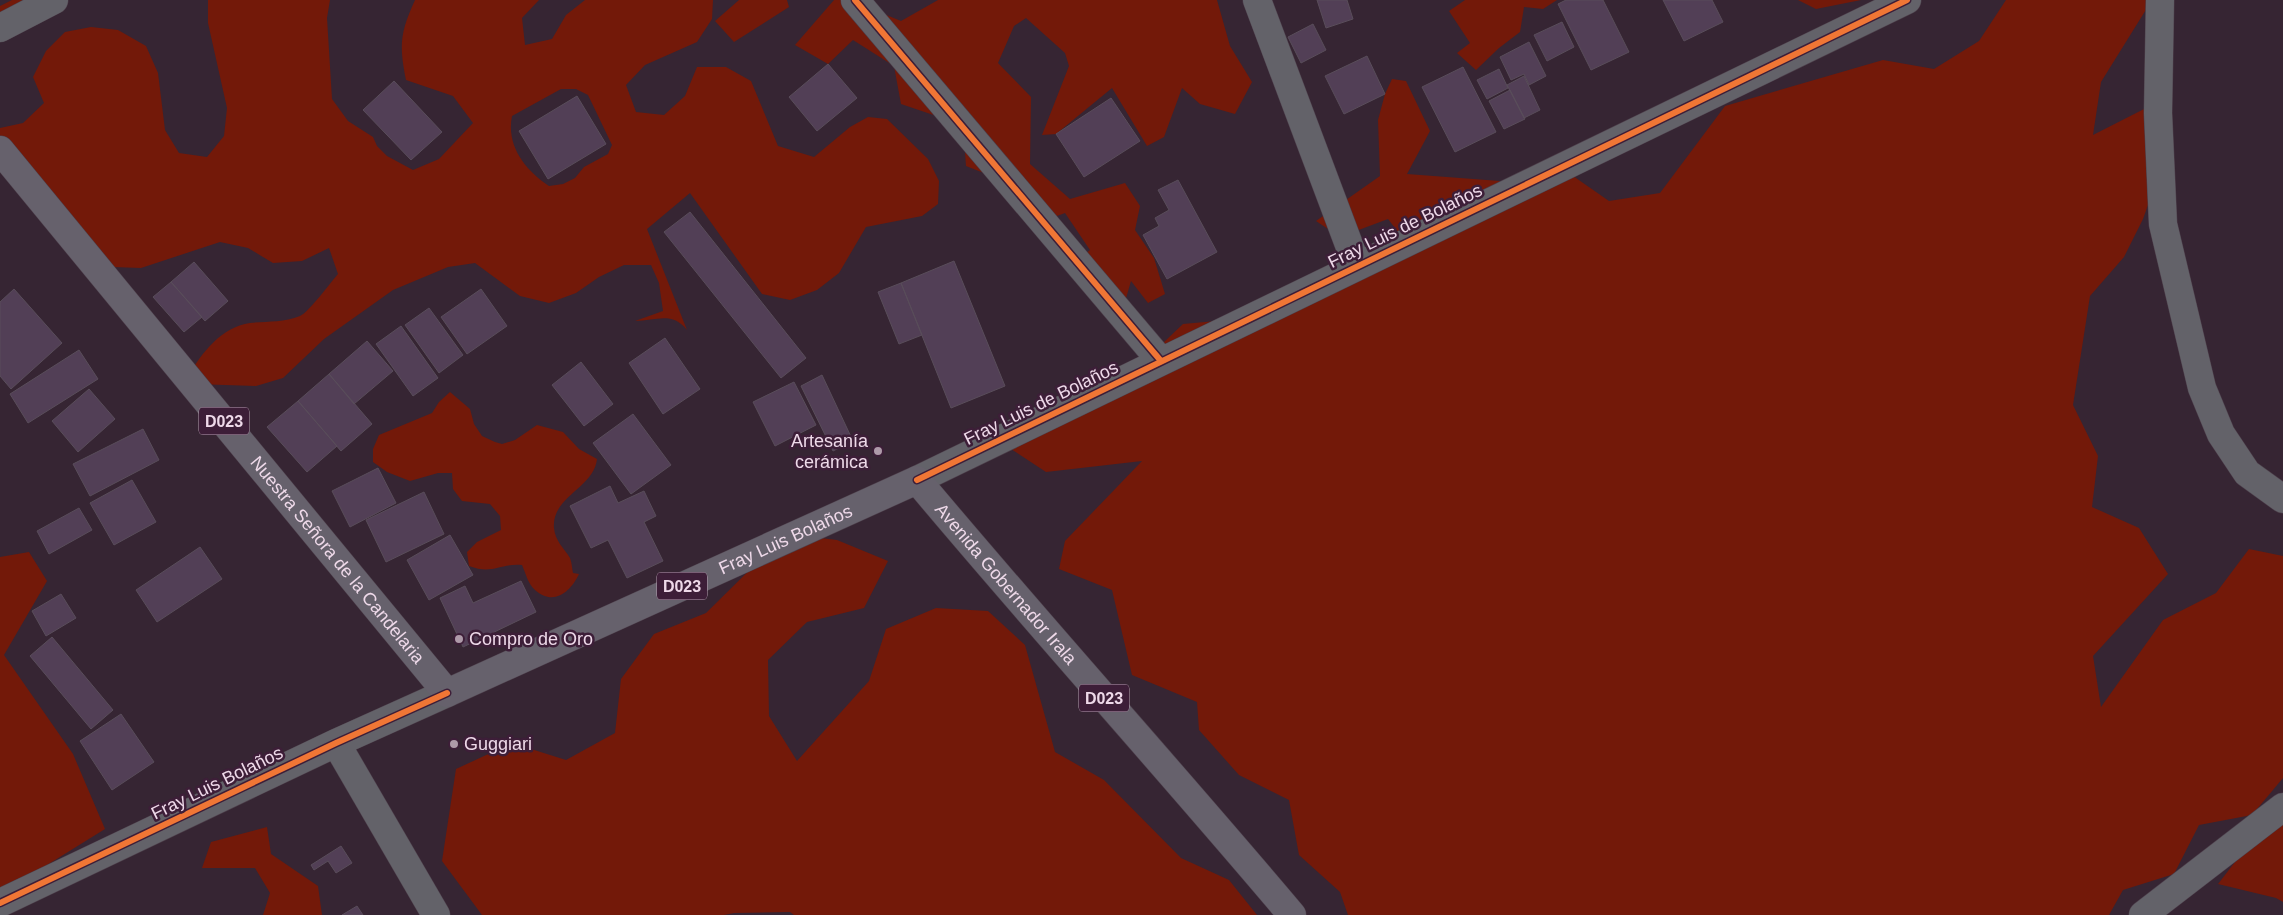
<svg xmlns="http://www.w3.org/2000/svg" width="2283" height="915" viewBox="0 0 2283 915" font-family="Arial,sans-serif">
  <rect width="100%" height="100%" fill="#362533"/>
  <path fill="#731909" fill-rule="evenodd" d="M 12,0 L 29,0 L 0,15 L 0,6 Z
    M 208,0 L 330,0 L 327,18 L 332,99 L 348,121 L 373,137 L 377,146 L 387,156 L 413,170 L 439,159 L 473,123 L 453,96 L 406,80 C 399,45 400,33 415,0 L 539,0 L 522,18 L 525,45 L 552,39 L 566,15 L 585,0 L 713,0 L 712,19 L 697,42 L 645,65 L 626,85 L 636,112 L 664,115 L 685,96 L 697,67 L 726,67 L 751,81 L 778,146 L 814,157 L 850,127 L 868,117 L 887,119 L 928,159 L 939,181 L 938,204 L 922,216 L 866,227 L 839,273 L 817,290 L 790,300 L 762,294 L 690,193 L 647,229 L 687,330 C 672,311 656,321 635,321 L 663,311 L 659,283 L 651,265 L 624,265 L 599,277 L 576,293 L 549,303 L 520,296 L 475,263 L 448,267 L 393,290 L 324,339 L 283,378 L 256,386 L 194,384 L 188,376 C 202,353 221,327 250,323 C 267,321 283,323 300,316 C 308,313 331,282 338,274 L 329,248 L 302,261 L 273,263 L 248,248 L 220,242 L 141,268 L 113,267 L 65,234 L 64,206 L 42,188 L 0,163 L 0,128 L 23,123 L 44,103 L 33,77 L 46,51 L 65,32 L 91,27 L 118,30 L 146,46 L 158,73 L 165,130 L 179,153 L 207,157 L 224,136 L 227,108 L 208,23 ZM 561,89 L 576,89 L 588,95 L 612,145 L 608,154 L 584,167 L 575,178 L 563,184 L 549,186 C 525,170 506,146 512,116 Z
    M 739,0 L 787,0 L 789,7 L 734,42 L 715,21 Z
    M 834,0 L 850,0 L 901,21 L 938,0 L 1217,0 L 1230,46 L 1252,82 L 1235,114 L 1200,104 L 1182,88 L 1164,137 L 1147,146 L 1112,88 L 1056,134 L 1042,135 L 1069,66 L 1065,53 L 1026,18 L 1014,26 L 998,63 L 1031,97 L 1030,164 L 1070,199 L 1125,183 L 1140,206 L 1135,230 L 1154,258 L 1165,294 L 1148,303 L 1131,281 L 1122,312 L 1076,261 L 1090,250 L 1065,213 L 1038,223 L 1014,185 L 966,166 L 963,125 L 901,104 L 894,66 L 853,40 L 828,64 L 795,45 Z
    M 1465,0 L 1557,0 L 1543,9 L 1524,7 L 1520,32 L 1499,48 L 1476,70 L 1457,53 L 1470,43 L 1449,11 Z
    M 1798,0 L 1861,0 L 1816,9 Z
    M 2006,0 L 2152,0 L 2101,82 L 2093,135 L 2146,108 L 2161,168 L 2143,219 L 2124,257 L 2090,296 L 2073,405 L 2098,456 L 2092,507 L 2139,528 L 2168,574 L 2093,656 L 2101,707 L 2163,620 L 2216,593 L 2249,549 L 2283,556 L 2283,778 L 2252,815 L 2199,825 L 2174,874 L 2123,890 L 2109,915 L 1348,915 L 1340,892 L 1299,855 L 1289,800 L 1239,775 L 1199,730 L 1197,702 L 1132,675 L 1112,590 L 1059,569 L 1065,541 L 1142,461 L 1046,472 L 1011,449 L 1126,378 L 1183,324 L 1249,318 L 1405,241 L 1388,219 L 1340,237 L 1316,221 L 1380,176 L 1378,120 L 1385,94 L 1392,79 L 1406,81 L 1430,131 L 1407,174 L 1513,182 L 1563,169 L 1609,201 L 1660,193 L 1725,106 L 1883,60 L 1934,69 L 1979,41 Z
    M 450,392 L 470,409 L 474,424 L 482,436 L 495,442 L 502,444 L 515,440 L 537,425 L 563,432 L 579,449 L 597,459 C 594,488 551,497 554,528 C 555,541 564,548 570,558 C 572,563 572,569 573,573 L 579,574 C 571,591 554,607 535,590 C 528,584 526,574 522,565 C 500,563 493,575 469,566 L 467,552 L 477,542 L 501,530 L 500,516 L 490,504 L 462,501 L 453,489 L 452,473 L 438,473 L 410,481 L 387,472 L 373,462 L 373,449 L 379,435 L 432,413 L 439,402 Z
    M 786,534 L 837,540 L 888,561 L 864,608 L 807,622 L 768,660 L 769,716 L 797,761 L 869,681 L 886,629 L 936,608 L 988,611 L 1025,645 L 1055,752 L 1104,780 L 1181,858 L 1229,880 L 1257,915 L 794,915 L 790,912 L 734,913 L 724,915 L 482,915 L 442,861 L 456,769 L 512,743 L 566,760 L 615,733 L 621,679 L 654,634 L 706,613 Z
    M 29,552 L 47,581 L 4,655 L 73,754 L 105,829 L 26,878 L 0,888 L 0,557 Z
    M 2283,800 L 2283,902 L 2276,898 L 2218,884 Z
    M 267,827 L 271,854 L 318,886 L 322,915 L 263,915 L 270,893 L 255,868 L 202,868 L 211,842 Z"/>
  <path fill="#523f56" stroke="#594d5a" d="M 1317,0 L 1347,0 L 1353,19 L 1326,28 Z
    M 1566,0 L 1603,0 L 1629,52 L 1591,70 L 1558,4 Z
    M 1663,0 L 1712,0 L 1723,22 L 1684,41 Z
    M 1562,22 L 1574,47 L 1547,61 L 1534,35 Z
    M 1313,24 L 1326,50 L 1301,63 L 1288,37 Z
    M 1529,42 L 1546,76 L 1529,85 L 1524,74 L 1511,80 L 1500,57 Z
    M 1367,56 L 1385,94 L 1344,114 L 1325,76 Z
    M 828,64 L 857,98 L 817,131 L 789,97 Z
    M 1463,67 L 1496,132 L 1455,152 L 1422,87 Z
    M 1499,69 L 1508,88 L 1487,99 L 1477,80 Z
    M 1524,76 L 1540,110 L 1524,118 L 1507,85 Z
    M 394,81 L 442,132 L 411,160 L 363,110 Z
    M 1510,90 L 1525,119 L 1504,129 L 1489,101 Z
    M 577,96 L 606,144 L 548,179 L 519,131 Z
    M 1111,98 L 1140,141 L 1084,177 L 1056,134 Z
    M 1178,180 L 1217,252 L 1167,279 L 1143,235 L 1159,226 L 1155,218 L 1169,210 L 1158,190 Z
    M 690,212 L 806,358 L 781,378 L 664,232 Z
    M 954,261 L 1005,386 L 951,408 L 901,283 Z
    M 194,262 L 228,301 L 205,321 L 171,282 Z
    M 171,282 L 202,317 L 184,332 L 153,297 Z
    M 901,283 L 922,335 L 899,344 L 878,292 Z
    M 14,289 L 62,343 L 11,389 L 0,376 L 0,302 Z
    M 481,289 L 507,326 L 467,354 L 441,317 Z
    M 429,308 L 463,355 L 439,373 L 405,325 Z
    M 401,326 L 438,378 L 413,396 L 376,344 Z
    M 665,338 L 700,389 L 663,414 L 629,363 Z
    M 367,341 L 393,371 L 354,404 L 329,374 Z
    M 79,350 L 98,379 L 28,423 L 10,394 Z
    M 581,362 L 613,404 L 584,426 L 552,385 Z
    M 329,374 L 372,424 L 341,451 L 298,401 Z
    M 822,375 L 853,441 L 833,451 L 801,386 Z
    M 794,382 L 816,425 L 775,446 L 753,402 Z
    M 89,389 L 115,419 L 78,452 L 52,421 Z
    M 298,401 L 337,446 L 307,472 L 267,427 Z
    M 633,414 L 671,465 L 631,494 L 593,443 Z
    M 143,429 L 159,460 L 90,496 L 73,464 Z
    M 378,468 L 396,503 L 350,527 L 332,491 Z
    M 132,480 L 156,522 L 114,545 L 90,503 Z
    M 610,486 L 618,503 L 644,491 L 656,516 L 644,522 L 663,561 L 627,578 L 608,540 L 591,548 L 570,506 Z
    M 424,492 L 444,534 L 386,562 L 366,520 Z
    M 79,508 L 92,530 L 49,554 L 37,531 Z
    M 450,535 L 473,575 L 429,600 L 407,560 Z
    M 200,547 L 222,579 L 157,622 L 136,590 Z
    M 521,581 L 536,612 L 463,647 L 440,598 L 465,586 L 473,603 Z
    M 61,594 L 76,618 L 46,636 L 32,611 Z
    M 52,637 L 113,710 L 91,729 L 30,656 Z
    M 121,714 L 154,762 L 112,790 L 80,741 Z
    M 341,846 L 352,863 L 336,873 L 328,861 L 314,870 L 311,865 Z
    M 357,906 L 363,915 L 342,915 Z"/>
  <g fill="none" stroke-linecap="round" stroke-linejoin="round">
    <defs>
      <path id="minor" d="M 855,0 L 1161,361
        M 1257,0 L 1357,266
        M 2160,0 L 2158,113 L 2163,224 L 2202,388 L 2221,434 L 2247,473 L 2283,499
        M 0,28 L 54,0
        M 917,480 L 1907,0
        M 336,743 L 436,915
        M 0,903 L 336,743 L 447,693
        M 2143,915 L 2283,807"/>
      <g id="major">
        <path id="s1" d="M 0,150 L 447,693 L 917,480 C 1040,627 1169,769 1292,915"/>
      </g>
    </defs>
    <use href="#minor" stroke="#4e404c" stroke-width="29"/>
    <use href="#major" stroke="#4e404c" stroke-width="29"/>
    <use href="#minor" stroke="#636269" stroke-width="28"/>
    <use href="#major" stroke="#66616c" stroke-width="28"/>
    <defs>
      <path id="cycleway" d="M 855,0 L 1161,361
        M 917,480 L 1907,0
        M 0,903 L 336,743 L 447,693"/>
    </defs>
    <use href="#cycleway" stroke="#3d1e38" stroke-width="9"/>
    <use href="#cycleway" stroke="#f07635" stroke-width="6"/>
  </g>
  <g fill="#ae9aa9" stroke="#3d1e38" stroke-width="2">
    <circle cx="878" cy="451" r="5"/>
    <circle cx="459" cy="639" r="5"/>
    <circle cx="454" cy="744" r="5"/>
  </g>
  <g text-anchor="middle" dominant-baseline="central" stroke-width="5" stroke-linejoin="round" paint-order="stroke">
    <g fill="#3d1e38" stroke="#b9a1b4" stroke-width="1">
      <rect x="199" y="407.5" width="50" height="27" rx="4"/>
      <rect x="657" y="572.5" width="50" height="27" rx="4"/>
      <rect x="1079" y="684.5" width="50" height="27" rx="4"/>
    </g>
    <g font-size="16" font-weight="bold" fill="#eed9e9">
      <text x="224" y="421">D023</text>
      <text x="682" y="586">D023</text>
      <text x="1104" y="698">D023</text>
    </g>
    <g font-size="18" fill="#eed9e9" stroke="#3d1e38">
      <text transform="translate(1405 226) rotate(-26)">Fray Luis de Bolaños</text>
      <text transform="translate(1041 403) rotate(-26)">Fray Luis de Bolaños</text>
      <text stroke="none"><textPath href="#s1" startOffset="1075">Fray Luis Bolaños</textPath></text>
      <text stroke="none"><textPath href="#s1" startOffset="531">Nuestra Señora de la Candelaria</textPath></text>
      <text stroke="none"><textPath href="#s1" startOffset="1356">Avenida Gobernador Irala</textPath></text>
      <text transform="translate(217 783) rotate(-26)">Fray Luis Bolaños</text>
    </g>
    <g font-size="18" fill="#eed9e9" stroke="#3d1e38" text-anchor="start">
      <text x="868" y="441" text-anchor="end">Artesanía<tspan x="868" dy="21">cerámica</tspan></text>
      <text x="469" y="639">Compro de Oro</text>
      <text x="464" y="744">Guggiari</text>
    </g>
  </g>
</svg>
